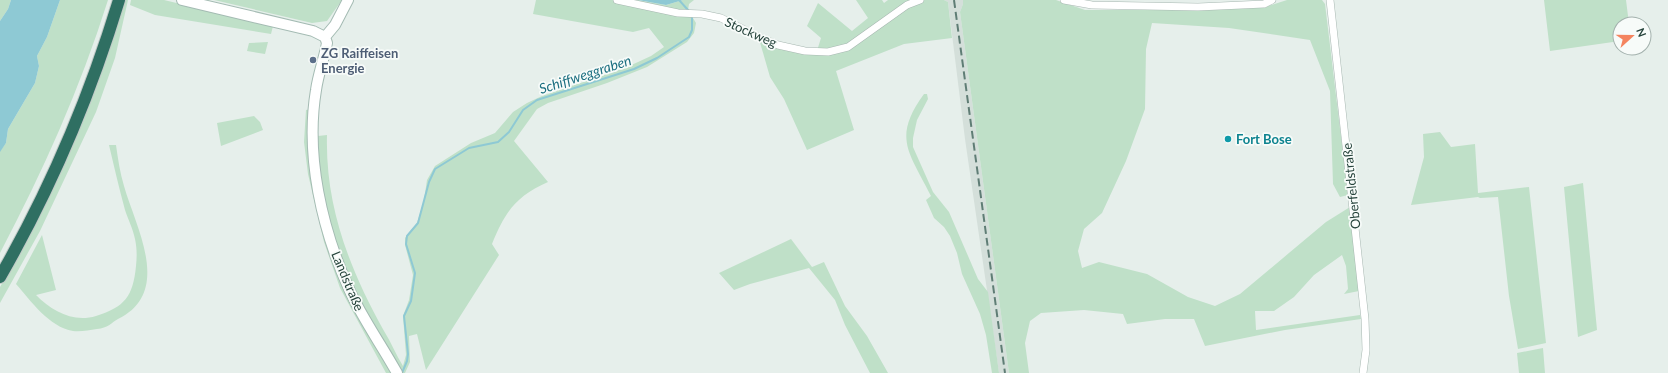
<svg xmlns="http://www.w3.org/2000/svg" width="1668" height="373" viewBox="0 0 1668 373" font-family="Lato,sans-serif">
  <rect width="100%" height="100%" fill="#e6efeb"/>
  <path fill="#d4dfda" d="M 944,0 L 963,0 L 963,4 L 960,12 L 1009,373 L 999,373 L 965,139 L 948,2 Z"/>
  <path fill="#bfe0c8" d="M 0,0 L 11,0 L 8,9 L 0,21 Z
    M 60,0 L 108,0 C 80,89 43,171 0,253 L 0,151 L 6,143 L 8,129 L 35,83 L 39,66 L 37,56 L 47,37 Z
    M 124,0 L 128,0 L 115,58 L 96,112 L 40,231 L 0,303 L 0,287 L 7,275 Z
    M 131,0 L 164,0 L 273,26 L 271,34 L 155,15 L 130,5 Z
    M 214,0 L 342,0 L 327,21 L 312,23 Z
    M 536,0 L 638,0 L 666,5 L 683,0 L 694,0 L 689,4 L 688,10 L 696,23 L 694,33 L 687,42 L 647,67 L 607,83 L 548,103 L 537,109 L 514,141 L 548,182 C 516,196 505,212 492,244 L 499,255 L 426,370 L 417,334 L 409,336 L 410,362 L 405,373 L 400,373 C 380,340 359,306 345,270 C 337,249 331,228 326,206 C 321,183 316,159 318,136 L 327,135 C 325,207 350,270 384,331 C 391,342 396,355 403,366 L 406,355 L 403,316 L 409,300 L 413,275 L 405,245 L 405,238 L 417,223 L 424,200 L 427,180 L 435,166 L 471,143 L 495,133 L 513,112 L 527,103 L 542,96 L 625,68 L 651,56 L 664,47 L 649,28 L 633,32 L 533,14 Z
    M 856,0 L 882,0 L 884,3 L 888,0 L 944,0 L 948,2 L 952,38 L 904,44 L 836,71 L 854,130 L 807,150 L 784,99 L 770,77 L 759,39 L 816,54 L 821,38 L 807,26 L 818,3 L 852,31 L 868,18 Z
    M 963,0 L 1056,0 L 1085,10 L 1206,10 L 1265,7 L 1287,0 L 1322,0 L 1325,4 L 1348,195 L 1340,197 L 1333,184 L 1330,91 L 1310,40 L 1229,28 L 1152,23 L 1146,49 L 1145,109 L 1126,161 L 1102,213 L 1084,229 L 1078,251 L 1082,268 L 1099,262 L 1147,274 L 1188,297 L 1215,306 L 1240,294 L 1326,222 L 1350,207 L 1359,291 L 1344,294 L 1348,289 L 1346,266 L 1342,255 L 1314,275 L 1294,297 L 1274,311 L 1255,311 L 1256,330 L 1360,315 L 1361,319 L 1285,330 L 1205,346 L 1194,319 L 1165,319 L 1127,324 L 1123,314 L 1084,310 L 1041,313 L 1030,321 L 1025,343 L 1029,373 L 1009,373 L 960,12 L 963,4 Z
    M 1544,0 L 1626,0 L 1629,24 L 1620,24 L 1620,41 L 1550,51 Z
    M 268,42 L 265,54 L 247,51 L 249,43 Z
    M 924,94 L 927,94 L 928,99 L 917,120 L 913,138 L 913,147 L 933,192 L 949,212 L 978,279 L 988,292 L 999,373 L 992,373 L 986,335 L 980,314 L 962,274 L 957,253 L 950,236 L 944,227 L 934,218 L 926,200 L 931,196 C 909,152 892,138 924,94 Z
    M 311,109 L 310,160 L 361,321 L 391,373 L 386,373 L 340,288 L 324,242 L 308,174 L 304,142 L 306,110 Z
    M 254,116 L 260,122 L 263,130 L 221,146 L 217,123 Z
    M 1440,132 L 1451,147 L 1475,144 L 1478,193 L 1529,187 L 1546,343 L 1518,349 L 1509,296 L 1498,197 L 1480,198 L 1478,197 L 1411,205 L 1424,157 L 1423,134 Z
    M 109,145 L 116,145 C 118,159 120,173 124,186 C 136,228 173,292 118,319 C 111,323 108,328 97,329 C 89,330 81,332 73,331 C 49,327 31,301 16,284 L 42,235 L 56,290 L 36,295 C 52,311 73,323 96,316 C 125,307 133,296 136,266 C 137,257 137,248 135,239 C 133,229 128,219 125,210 C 119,188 114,166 109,145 Z
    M 1583,183 L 1597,330 L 1578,337 L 1564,187 Z
    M 791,239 L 812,267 L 824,262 L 845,306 L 867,336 L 888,373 L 870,373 L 845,325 L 835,300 L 809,268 L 750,284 L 734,290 L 719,273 Z
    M 1543,348 L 1545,373 L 1519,373 L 1517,353 Z"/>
  <path fill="#8ec9d4" d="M 11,0 L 60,0 L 47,37 L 37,56 L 39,66 L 35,83 L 8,129 L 6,143 L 0,152 L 0,21 L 8,9 Z
    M 638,0 L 683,0 L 666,5 Z"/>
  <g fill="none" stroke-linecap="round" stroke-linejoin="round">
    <path stroke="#8ec9d4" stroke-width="2" d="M 679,0 L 688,10
      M 402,373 L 407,361 L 408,354 L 404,316 L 411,301 L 415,273 L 406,244 L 407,236 L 418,223 L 429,182 L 435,169 L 469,148 L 498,142 L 509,132 L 523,110 L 537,100 L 634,69 L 657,58 L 689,37 L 692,30 L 692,18"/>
    <defs>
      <path id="street" d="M 617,0 L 678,13 L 702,14 L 721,18 L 761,38 L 778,45 L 805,51 L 828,52 L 848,47 L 907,5 L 920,0
        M 1064,0 L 1092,5 L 1198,7 L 1264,4 L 1272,0
        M 1330,0 L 1365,319 L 1366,350 L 1363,373"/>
      <path id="secondary" d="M 182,0 L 313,31 L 325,37
        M 325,37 L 327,43 C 324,59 318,75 316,90 C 305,156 322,229 349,289 C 362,318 381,344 397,373
        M 325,37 L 335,25 L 348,0"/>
      <path id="highway" d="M 0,277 C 50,190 90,96 119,0"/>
    </defs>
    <use href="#street" stroke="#a8b8b2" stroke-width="8"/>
    <use href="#secondary" stroke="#a4bbb3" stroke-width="12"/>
    <use href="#highway" stroke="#c2cac8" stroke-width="14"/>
    <use href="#street" stroke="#fff" stroke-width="7"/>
    <use href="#secondary" stroke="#fff" stroke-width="10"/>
    <use href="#highway" stroke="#2f6f62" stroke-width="12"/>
    <path stroke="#5f7d75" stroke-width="2" stroke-dasharray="8 4" stroke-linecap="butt" d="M 954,0 L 1005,373"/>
  </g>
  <circle fill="#5c6f8a" stroke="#f7fbf9" stroke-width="1.5" cx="313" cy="60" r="4"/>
  <circle fill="#0f9aa8" stroke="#f7fbf9" stroke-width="1.5" cx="1228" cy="139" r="4"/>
  <g text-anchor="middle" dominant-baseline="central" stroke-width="3.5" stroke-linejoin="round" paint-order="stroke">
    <g font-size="13" fill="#24423a" stroke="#f7fbf9">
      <text transform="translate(751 32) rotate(24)">Stockweg</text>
      <text transform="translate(1351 186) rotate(-96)">Oberfeldstraße</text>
      <text transform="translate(348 281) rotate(67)">Landstraße</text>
    </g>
    <g font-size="13" font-weight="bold" fill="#4e5e75" stroke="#f7fbf9" text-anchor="start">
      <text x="321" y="53">ZG Raiffeisen<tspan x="321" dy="15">Energie</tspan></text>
    </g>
    <g font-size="13" font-weight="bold" fill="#0d838f" stroke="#f7fbf9" text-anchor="start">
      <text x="1236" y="139">Fort Bose</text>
    </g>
    <g font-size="14" font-style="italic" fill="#1c6f80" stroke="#f7fbf9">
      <text transform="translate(585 74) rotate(-18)">Schiffweggraben</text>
    </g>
  </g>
  <g transform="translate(1632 36) rotate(69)"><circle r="19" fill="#f7fbf9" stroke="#a3b1ad"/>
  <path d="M0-3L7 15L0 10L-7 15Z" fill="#f4845f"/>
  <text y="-6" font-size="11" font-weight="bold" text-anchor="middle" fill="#24423a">N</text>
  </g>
</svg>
